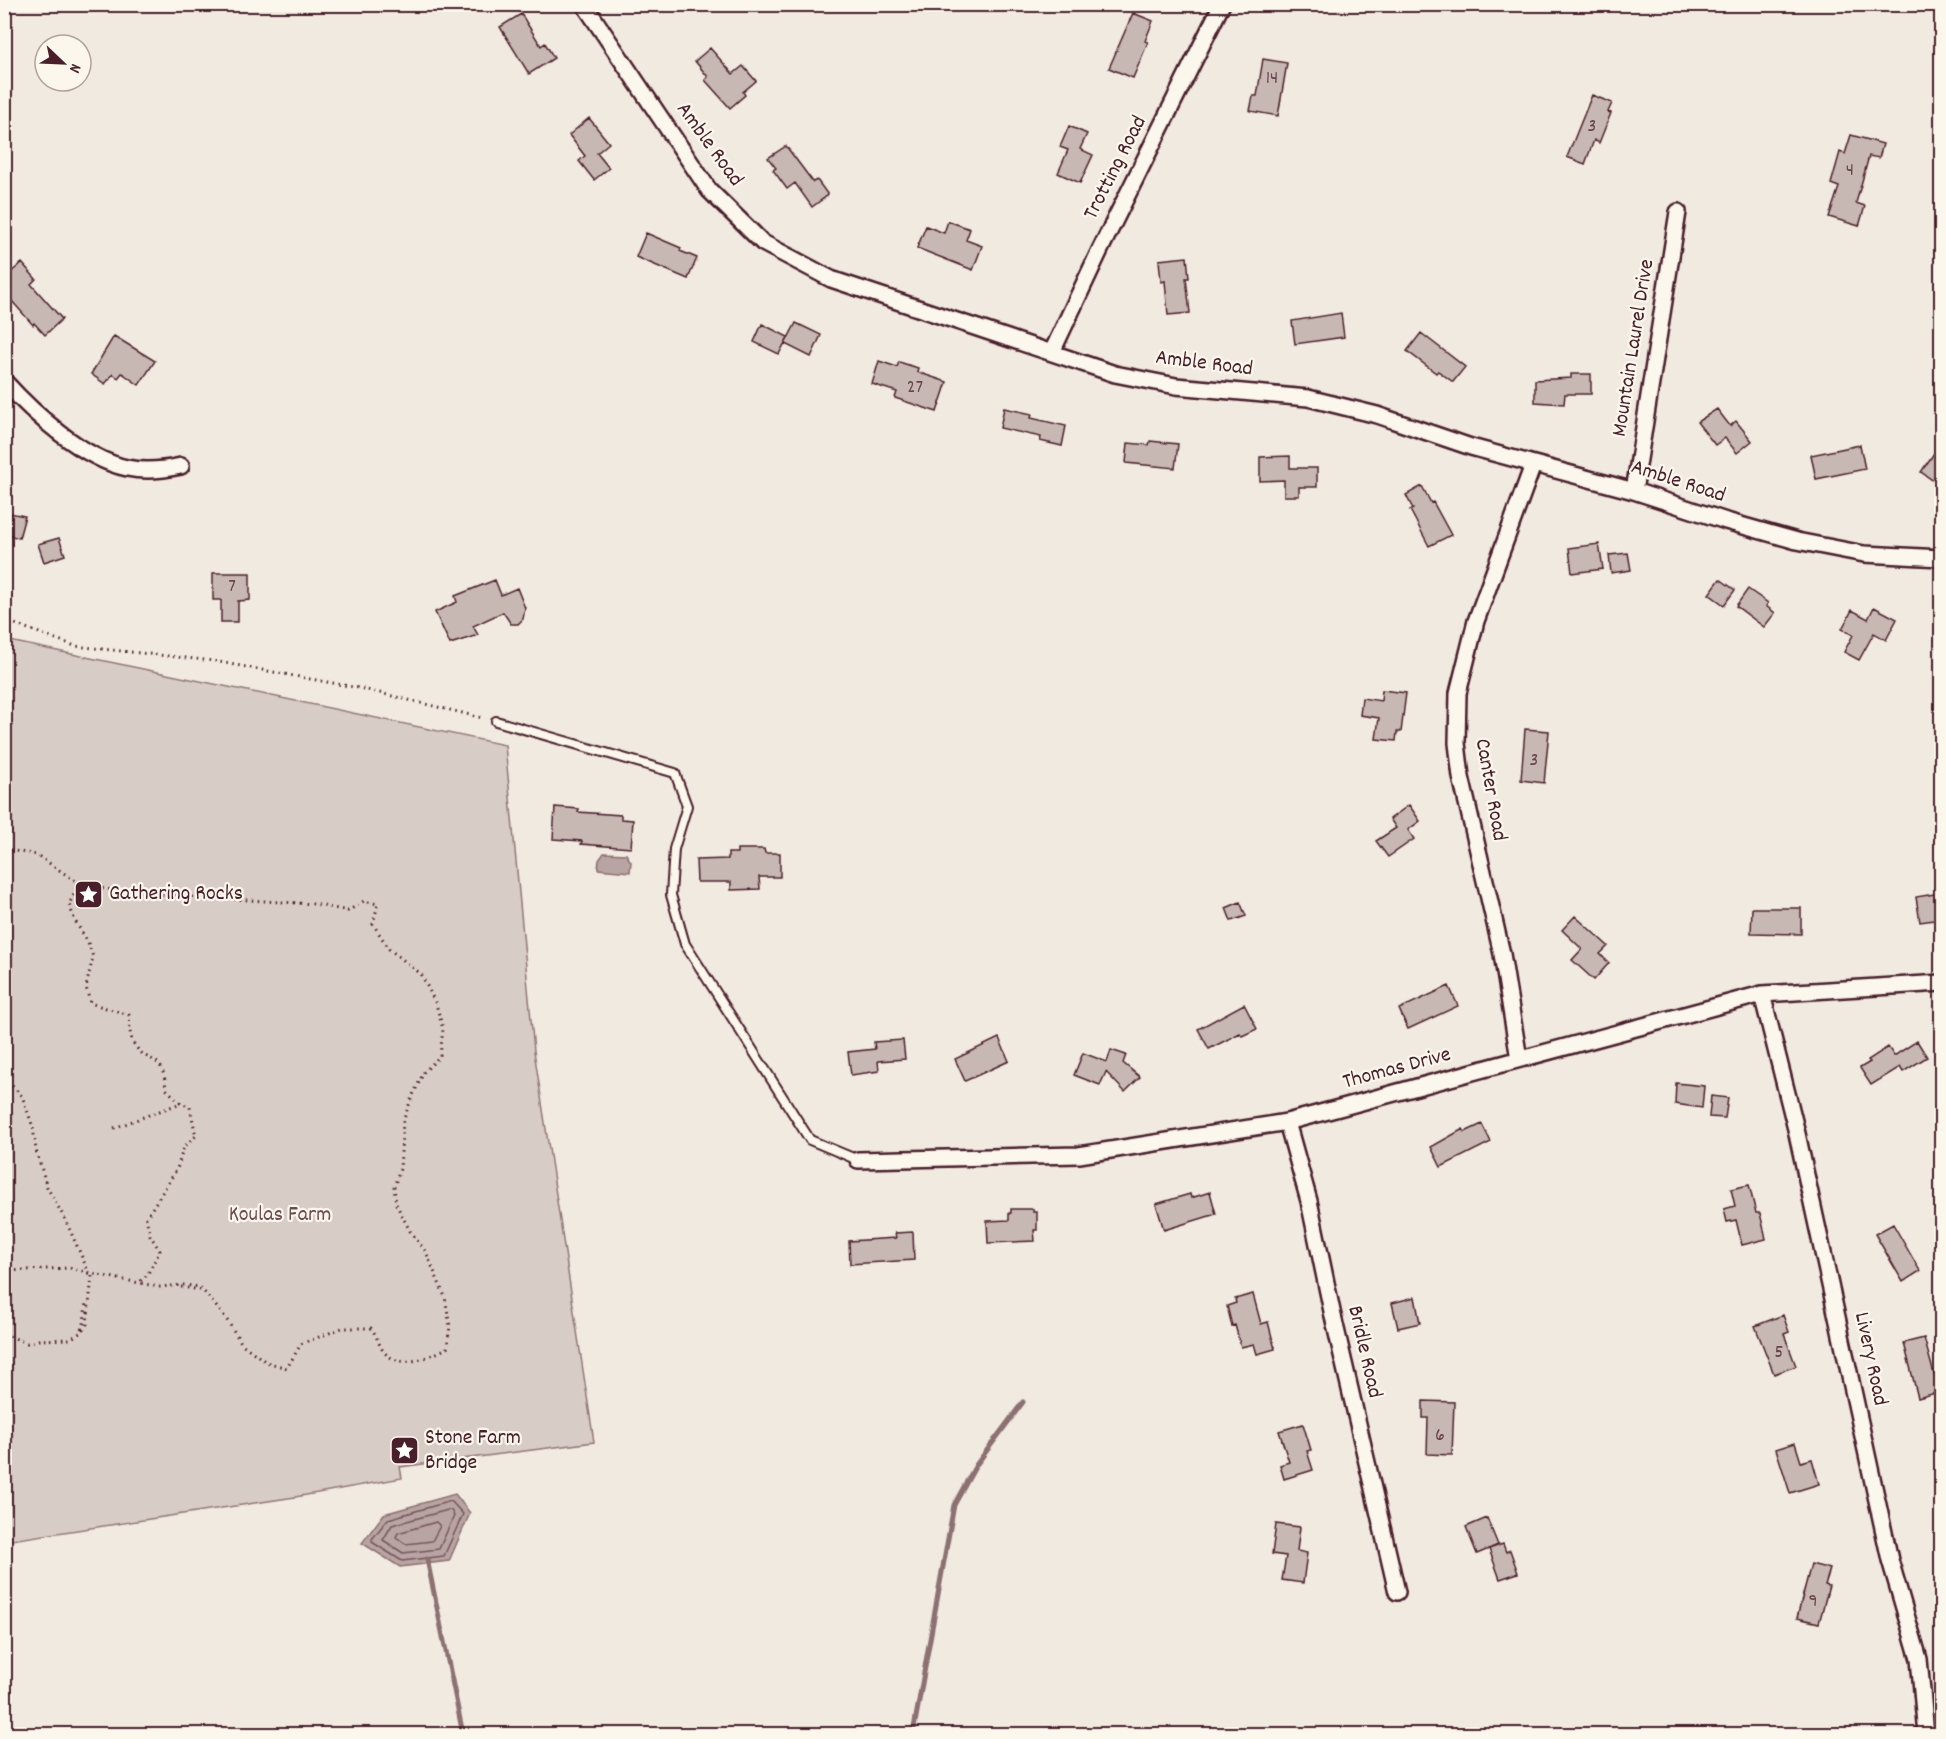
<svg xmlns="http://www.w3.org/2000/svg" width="1946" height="1739" viewBox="0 0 1946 1739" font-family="Dekko,sans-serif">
  <rect width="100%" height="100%" fill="#f0eae0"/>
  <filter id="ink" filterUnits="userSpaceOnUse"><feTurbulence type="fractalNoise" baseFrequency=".0167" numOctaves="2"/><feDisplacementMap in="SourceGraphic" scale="12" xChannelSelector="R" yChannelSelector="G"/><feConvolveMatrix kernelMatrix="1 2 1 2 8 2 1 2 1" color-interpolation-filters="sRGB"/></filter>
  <g filter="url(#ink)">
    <path fill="#d8ccc6" stroke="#917678" stroke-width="1.5" d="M 5,640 L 505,745 L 534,1051 L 594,1442 L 400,1467 L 402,1478 L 295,1497 L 5,1541 Z"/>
    <path fill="#b8a4a2" stroke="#8c6f72" stroke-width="1.5" d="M 604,853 L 626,854 L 631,862 L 630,872 L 598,869 L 599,860 Z
      M 455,1494 L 470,1513 L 449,1561 L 400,1567 L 362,1543 L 384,1514 Z"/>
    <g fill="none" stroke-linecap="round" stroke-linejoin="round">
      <path stroke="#76545b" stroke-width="1.5" d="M 451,1501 L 463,1514 L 444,1556 L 402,1561 L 372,1542 L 372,1539 L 388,1519 Z
        M 448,1510 L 451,1510 L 454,1516 L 439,1549 L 403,1553 L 383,1540 L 392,1525 Z
        M 436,1522 L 440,1526 L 432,1541 L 406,1544 L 396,1537 L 398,1533 Z"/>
      <path stroke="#8c6f72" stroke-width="5" d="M 427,1559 L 463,1734
        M 913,1734 L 954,1505 L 976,1465 L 1023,1402"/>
    </g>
    <path fill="#c8b8b3" stroke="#4a1f2b" stroke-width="1.5" d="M 1133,13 L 1153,21 L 1145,41 L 1148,42 L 1133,78 L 1109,68 Z
      M 521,14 L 541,46 L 545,43 L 554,58 L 529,74 L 500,27 Z
      M 710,48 L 733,74 L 743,66 L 756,81 L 743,92 L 745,95 L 730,108 L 705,80 L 708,77 L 695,61 Z
      M 1263,59 L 1287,63 L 1278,116 L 1250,111 L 1253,96 L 1257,96 Z
      M 1592,95 L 1612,103 L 1608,112 L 1611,113 L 1599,143 L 1594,140 L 1585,164 L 1567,157 Z
      M 589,118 L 609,143 L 597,153 L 609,168 L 594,180 L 579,161 L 585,156 L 569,135 Z
      M 1069,126 L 1087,134 L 1080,149 L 1093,155 L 1080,183 L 1058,173 L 1068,150 L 1060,147 Z
      M 1851,135 L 1883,144 L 1879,158 L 1869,156 L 1856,203 L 1865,206 L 1859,226 L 1829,217 L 1839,187 L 1831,184 L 1840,152 L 1845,154 Z
      M 786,146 L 813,182 L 817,180 L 828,195 L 812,207 L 795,183 L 787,189 L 773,170 L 776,168 L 768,158 Z
      M 948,221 L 970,229 L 966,240 L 982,246 L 973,270 L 917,248 L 926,226 L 944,233 Z
      M 646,233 L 681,248 L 680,251 L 697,258 L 688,279 L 636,257 Z
      M 1187,257 L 1189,278 L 1186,278 L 1190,313 L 1168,315 L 1165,281 L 1161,282 L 1159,260 Z
      M 22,263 L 36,279 L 31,284 L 62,319 L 45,335 L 34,323 L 33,325 L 4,292 L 4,278 Z
      M 1341,313 L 1344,337 L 1295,344 L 1292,321 Z
      M 796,323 L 821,335 L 811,357 L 785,344 Z
      M 762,324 L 788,337 L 779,354 L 754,342 Z
      M 1421,333 L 1465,367 L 1453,382 L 1438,371 L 1436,373 L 1407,351 Z
      M 114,336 L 155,361 L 139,385 L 122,373 L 118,378 L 113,374 L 105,384 L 91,374 Z
      M 879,361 L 897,367 L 899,362 L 918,368 L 917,372 L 947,382 L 937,412 L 895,398 L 897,392 L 872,384 Z
      M 1571,374 L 1591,374 L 1591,394 L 1565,394 L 1564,404 L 1535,402 L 1535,380 L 1571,378 Z
      M 1004,408 L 1032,414 L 1031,418 L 1066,426 L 1062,446 L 1040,441 L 1041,437 L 1000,428 Z
      M 1717,409 L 1730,426 L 1736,421 L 1752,441 L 1737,453 L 1725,438 L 1715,445 L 1697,422 Z
      M 1150,441 L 1178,444 L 1175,468 L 1126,463 L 1128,443 L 1149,445 Z
      M 1941,443 L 1941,486 L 1921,472 Z
      M 1860,445 L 1865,469 L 1816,479 L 1811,455 Z
      M 1290,456 L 1290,468 L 1317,468 L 1317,487 L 1299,487 L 1299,496 L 1284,496 L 1284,480 L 1260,481 L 1260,457 Z
      M 1422,486 L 1431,503 L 1433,502 L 1451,535 L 1429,546 L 1410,510 L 1413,509 L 1406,495 Z
      M 4,512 L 25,516 L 19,538 L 4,534 Z
      M 59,538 L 65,555 L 44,562 L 38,544 Z
      M 1599,544 L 1603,569 L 1572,573 L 1569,548 Z
      M 1628,553 L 1631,570 L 1611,573 L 1609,555 Z
      M 213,573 L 250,573 L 250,600 L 238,601 L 238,622 L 221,622 L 221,600 L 213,600 Z
      M 1720,579 L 1735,590 L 1724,605 L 1709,594 Z
      M 495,580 L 501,595 L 517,588 L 525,608 L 523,619 L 518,624 L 511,624 L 503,612 L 473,626 L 478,635 L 450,644 L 435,612 L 457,602 L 455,596 Z
      M 1748,589 L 1768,603 L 1766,606 L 1775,613 L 1764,627 L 1736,606 Z
      M 1874,607 L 1897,619 L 1886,640 L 1874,633 L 1859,660 L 1844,652 L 1853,635 L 1842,629 L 1852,610 L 1868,619 Z
      M 1382,690 L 1406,693 L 1401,732 L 1397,732 L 1396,741 L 1376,739 L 1379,718 L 1360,715 L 1362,698 L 1381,701 Z
      M 1525,729 L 1549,731 L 1544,783 L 1521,780 Z
      M 1409,805 L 1420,821 L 1408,830 L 1414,839 L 1388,857 L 1376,841 L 1396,828 L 1390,819 Z
      M 555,807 L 579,809 L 578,812 L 621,815 L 621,819 L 633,820 L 631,848 L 581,844 L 582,841 L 553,839 Z
      M 737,849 L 764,849 L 765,853 L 780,853 L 780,877 L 759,877 L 760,889 L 731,890 L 731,882 L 697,882 L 696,860 L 728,859 L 728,853 L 737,853 Z
      M 1941,893 L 1941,919 L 1920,922 L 1916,897 Z
      M 1240,902 L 1246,916 L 1231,921 L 1226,908 Z
      M 1752,908 L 1801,908 L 1801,934 L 1751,933 Z
      M 1575,916 L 1608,946 L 1600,954 L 1609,963 L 1594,980 L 1572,960 L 1582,949 L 1562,930 Z
      M 1449,986 L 1458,1006 L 1408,1029 L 1399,1009 Z
      M 1244,1004 L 1257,1029 L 1242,1036 L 1240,1033 L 1209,1049 L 1198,1029 Z
      M 999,1038 L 1009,1061 L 965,1081 L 955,1059 Z
      M 903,1040 L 905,1059 L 878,1061 L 879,1071 L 851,1075 L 848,1052 L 875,1049 L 874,1042 Z
      M 1917,1041 L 1927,1057 L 1903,1072 L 1900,1067 L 1871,1085 L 1860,1068 L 1870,1062 L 1868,1060 L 1888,1047 L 1894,1056 Z
      M 1111,1050 L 1126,1055 L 1123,1063 L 1140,1077 L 1125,1092 L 1106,1072 L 1100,1085 L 1074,1075 L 1083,1053 L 1107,1062 Z
      M 1676,1083 L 1704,1086 L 1702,1108 L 1675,1104 Z
      M 1711,1096 L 1728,1098 L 1725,1118 L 1709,1117 Z
      M 1482,1124 L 1491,1142 L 1441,1167 L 1431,1147 L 1463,1129 L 1465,1132 Z
      M 1749,1185 L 1756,1213 L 1760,1213 L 1766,1239 L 1742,1245 L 1736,1220 L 1727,1222 L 1724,1209 L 1735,1206 L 1731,1189 Z
      M 1210,1192 L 1216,1214 L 1164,1230 L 1156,1204 L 1190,1194 L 1191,1198 Z
      M 1011,1209 L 1033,1209 L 1033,1212 L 1037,1212 L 1037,1230 L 1034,1230 L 1035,1241 L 988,1243 L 987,1221 L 1009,1220 L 1009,1213 L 1011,1213 Z
      M 1893,1224 L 1920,1271 L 1903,1282 L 1875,1234 Z
      M 913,1232 L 914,1260 L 850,1264 L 849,1241 L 896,1238 L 895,1233 Z
      M 1253,1294 L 1261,1324 L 1268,1322 L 1275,1349 L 1257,1354 L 1254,1344 L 1241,1347 L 1235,1325 L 1232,1326 L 1227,1306 L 1236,1303 L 1235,1299 Z
      M 1415,1297 L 1420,1323 L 1398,1328 L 1392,1303 Z
      M 1783,1315 L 1789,1332 L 1784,1334 L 1796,1366 L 1774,1374 L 1755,1326 Z
      M 1924,1338 L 1939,1392 L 1918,1398 L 1904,1343 Z
      M 1423,1401 L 1454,1402 L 1452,1455 L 1427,1454 L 1428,1418 L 1423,1418 Z
      M 1303,1424 L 1311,1450 L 1307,1451 L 1313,1470 L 1284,1479 L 1280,1465 L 1289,1462 L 1279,1431 Z
      M 1795,1443 L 1801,1462 L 1812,1459 L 1819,1484 L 1790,1493 L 1776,1449 Z
      M 1487,1518 L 1498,1545 L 1477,1554 L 1466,1527 Z
      M 1276,1524 L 1300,1527 L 1297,1551 L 1307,1553 L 1303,1583 L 1282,1580 L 1286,1556 L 1272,1554 Z
      M 1503,1544 L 1506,1552 L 1510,1550 L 1518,1573 L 1500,1579 L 1489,1549 Z
      M 1811,1564 L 1830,1569 L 1825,1585 L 1829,1586 L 1819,1623 L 1797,1618 Z"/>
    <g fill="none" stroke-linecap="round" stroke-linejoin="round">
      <defs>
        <path id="lane" d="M 496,721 L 675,773 L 687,806 L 674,849 L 671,895 L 685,944 L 810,1140 L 858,1160"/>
        <path id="street" d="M 584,4 L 709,190 L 763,243 L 831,279 L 1115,374 L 1176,386 L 1308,398 L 1377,415 L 1471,447 L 1634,491 L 1726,521 L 1797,541 L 1864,554 L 1942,558
          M 1052,352 L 1100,250 L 1222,4
          M 4,381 C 33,413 83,459 127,468 C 146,472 163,470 181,466
          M 1634,491 L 1678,212
          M 1762,994 L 1796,1129 L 1890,1560 L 1919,1659 L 1926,1734
          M 1519,1059 L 1502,954 L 1461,777 L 1457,743 L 1458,693 L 1476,621 L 1533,465
          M 1287,1122 L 1309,1201 L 1333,1316 L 1397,1592
          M 858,1160 L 1079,1155 L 1287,1122 L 1762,994 L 1942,983"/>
      </defs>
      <use href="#lane" stroke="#4a1f2b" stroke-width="12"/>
      <use href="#street" stroke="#4a1f2b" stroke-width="20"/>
      <path stroke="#4a1f2b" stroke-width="3" stroke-dasharray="1.5 4.5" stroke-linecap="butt" d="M 4,620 L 75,646 L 214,661 L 359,688 L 483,718
        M 4,849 L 37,855 L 80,884
        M 4,1077 L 22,1096 L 33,1127 L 36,1150 L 47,1187 L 65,1219 L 89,1273 L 160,1287 L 184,1285 L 200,1287 L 225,1317 L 242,1344 L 266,1362 L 287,1368 L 301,1344 L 342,1328 L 371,1328 C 377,1335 379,1347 385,1353 C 402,1370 429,1357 447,1348 L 450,1326 L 445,1297 L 426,1252 L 410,1231 L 396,1204 L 394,1187 L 400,1169 L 403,1121 L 412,1097 L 424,1072 L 440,1056 L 443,1029 L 436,1004 L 421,974 L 389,949 L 373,924 L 378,904 L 364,901 L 348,911 L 314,904 L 134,893 L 79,885 L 69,904 L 75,921 L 88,942 L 93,957 L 86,987 L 90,1003 L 129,1015 C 130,1025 129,1036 134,1044 C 148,1067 163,1050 166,1089 L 181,1103 L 190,1107 L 196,1136 L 184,1146 L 177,1169 L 146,1218 L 150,1235 L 160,1251 L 147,1275 L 138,1283
        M 114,1128 L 181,1103
        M 4,1271 L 70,1268 L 89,1273
        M 181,1287 L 201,1290
        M 81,1329 L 84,1324 L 86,1301
        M 4,1334 L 27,1343 L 38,1340 L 70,1339 L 80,1333 L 87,1324 L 92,1276"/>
      <use href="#lane" stroke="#fbf7ec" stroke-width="8"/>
      <use href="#street" stroke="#fbf7ec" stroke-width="15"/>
    </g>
  </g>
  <defs>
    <symbol id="sight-square" viewBox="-11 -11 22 22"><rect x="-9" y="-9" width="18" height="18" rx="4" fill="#4a1f2b" stroke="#fbf7ec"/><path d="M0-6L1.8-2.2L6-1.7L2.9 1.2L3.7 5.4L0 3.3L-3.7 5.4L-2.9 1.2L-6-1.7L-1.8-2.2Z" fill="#fff"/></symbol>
  </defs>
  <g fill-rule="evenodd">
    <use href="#sight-square" x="72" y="878" width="33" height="33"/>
    <use href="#sight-square" x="388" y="1434" width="33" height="33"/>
  </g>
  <g text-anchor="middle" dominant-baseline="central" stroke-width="4.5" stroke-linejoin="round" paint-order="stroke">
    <g font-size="20" fill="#6a454d">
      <text x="1272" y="79">14</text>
      <text x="1592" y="127">3</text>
      <text x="1850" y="171">4</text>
      <text x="915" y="388">27</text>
      <text x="232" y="587">7</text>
      <text x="1534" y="761">3</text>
      <text x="1779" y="1353">5</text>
      <text x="1440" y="1436">6</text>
      <text x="1813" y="1602">9</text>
    </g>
    <g font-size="22" fill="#4a1f2b" stroke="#fbf7ec">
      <text transform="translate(709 145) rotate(54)">Amble Road</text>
      <text transform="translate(1116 168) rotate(-63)">Trotting Road</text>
      <text transform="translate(1634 348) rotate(-81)">Mountain Laurel Drive</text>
      <text transform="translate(1204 364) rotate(7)">Amble Road</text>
      <text transform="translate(1678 482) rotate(18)">Amble Road</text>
      <text transform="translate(1490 790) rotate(80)">Canter Road</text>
      <text transform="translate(1397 1069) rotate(-15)">Thomas Drive</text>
      <text transform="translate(1364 1352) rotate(77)">Bridle Road</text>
      <text transform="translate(1870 1359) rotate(78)">Livery Road</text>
    </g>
    <g font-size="22" fill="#4a1f2b" stroke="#fbf7ec" text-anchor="start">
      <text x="109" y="894">Gathering Rocks</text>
      <text x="425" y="1438">Stone Farm<tspan x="425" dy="25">Bridge</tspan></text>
    </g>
    <g font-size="22" fill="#6e4a52" stroke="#fbf7ec">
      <text x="280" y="1215">Koulas Farm</text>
    </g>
  </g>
  <rect width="1946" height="1739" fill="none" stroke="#fbf7ec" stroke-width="24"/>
  <rect x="12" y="12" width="1922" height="1715" fill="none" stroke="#4a1f2b" stroke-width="2" filter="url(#ink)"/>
  <g transform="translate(63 63) rotate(113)"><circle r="28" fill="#fbf7ec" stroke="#b4a19f" stroke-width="1.5"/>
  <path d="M0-4.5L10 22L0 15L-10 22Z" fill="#4a1f2b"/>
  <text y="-9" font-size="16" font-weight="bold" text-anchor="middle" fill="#4a1f2b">N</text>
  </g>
</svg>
